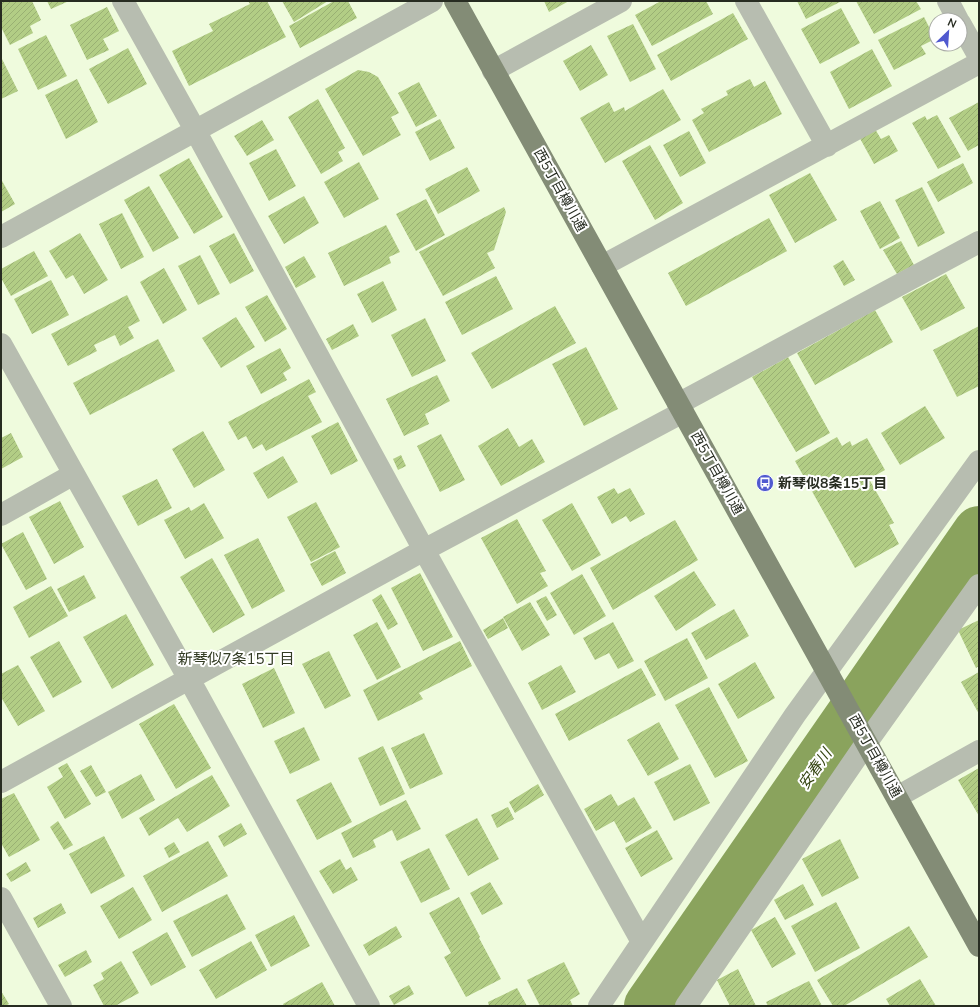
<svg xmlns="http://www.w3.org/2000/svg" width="980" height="1007" viewBox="0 0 980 1007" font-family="'Nunito Sans','Noto Sans JP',sans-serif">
  <defs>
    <pattern id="building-hatch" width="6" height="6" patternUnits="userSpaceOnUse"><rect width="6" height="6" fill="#b2cd85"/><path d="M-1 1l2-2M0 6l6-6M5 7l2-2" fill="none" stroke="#99b073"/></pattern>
  </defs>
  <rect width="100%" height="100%" fill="#effbdd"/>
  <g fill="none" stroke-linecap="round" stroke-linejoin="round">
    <path stroke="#8aa35d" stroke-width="52" d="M 650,1006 L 979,532"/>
  </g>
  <path fill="url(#building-hatch)" d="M 1,1 L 32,1 L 41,20 L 30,26 L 33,33 L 10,45 L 1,27 Z
    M 47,1 L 69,1 L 51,9 Z
    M 248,1 L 267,1 L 286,37 L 189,86 L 172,51 L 213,31 L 209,24 L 250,4 Z
    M 282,1 L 328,1 L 294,22 Z
    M 334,1 L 348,1 L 357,18 L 300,48 L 289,26 Z
    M 544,1 L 569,1 L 549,12 Z
    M 661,1 L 706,1 L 713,14 L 652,46 L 635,15 Z
    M 797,1 L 842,1 L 806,19 Z
    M 856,1 L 916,1 L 921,9 L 874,34 Z
    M 107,7 L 119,31 L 103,39 L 109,50 L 87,60 L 70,25 Z
    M 841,8 L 860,43 L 820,64 L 801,29 Z
    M 733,13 L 748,39 L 671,81 L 657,55 Z
    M 924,17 L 935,39 L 921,46 L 926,54 L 894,70 L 878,40 Z
    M 633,24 L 656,69 L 630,82 L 607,36 Z
    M 46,35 L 67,76 L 38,90 L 18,49 Z
    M 591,45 L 608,75 L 580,91 L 563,61 Z
    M 128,48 L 147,84 L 108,104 L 89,69 Z
    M 872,49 L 892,86 L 849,109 L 830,72 Z
    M 1,57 L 18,91 L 1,99 Z
    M 358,70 L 369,72 L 378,77 L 399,113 L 391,117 L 401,135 L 363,156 L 325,89 Z
    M 77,79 L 98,122 L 66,139 L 45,95 Z
    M 750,79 L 754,87 L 765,81 L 782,114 L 709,152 L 692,120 L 704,113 L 701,109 L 728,95 L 726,91 Z
    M 419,82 L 437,116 L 416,127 L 398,93 Z
    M 663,89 L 681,120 L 605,163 L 580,118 L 609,102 L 614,112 L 624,107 L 625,111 Z
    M 318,99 L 345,148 L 338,152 L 343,161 L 321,174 L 288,117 Z
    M 979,102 L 979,145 L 968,151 L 949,118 Z
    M 937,115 L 961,157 L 938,169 L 912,123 L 925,116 L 927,120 Z
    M 440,119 L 455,148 L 430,161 L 415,132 Z
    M 262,120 L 274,140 L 247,156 L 234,136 Z
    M 872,124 L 881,139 L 889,135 L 898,151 L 874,164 L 857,133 Z
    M 689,131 L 706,163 L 680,177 L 663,145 Z
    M 650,145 L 683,203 L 655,220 L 622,161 Z
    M 276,149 L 296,186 L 269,201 L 249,163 Z
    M 189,158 L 223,217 L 194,234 L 159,175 Z
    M 359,162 L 379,199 L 344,218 L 324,182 Z
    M 963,163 L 973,183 L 938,202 L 927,182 Z
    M 467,167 L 480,191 L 438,214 L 425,189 Z
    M 810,173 L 837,220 L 795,243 L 769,195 Z
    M 1,179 L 15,204 L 1,212 Z
    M 149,186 L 179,238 L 153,252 L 124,200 Z
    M 922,187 L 945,233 L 918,247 L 895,200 Z
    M 304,196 L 319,223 L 284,244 L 268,216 Z
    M 426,199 L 445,235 L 416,251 L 396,214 Z
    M 880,201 L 900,238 L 880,249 L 860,211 Z
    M 504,207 L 506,212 L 494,250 L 487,253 L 495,268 L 443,296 L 419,252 Z
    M 122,213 L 144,257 L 121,269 L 99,224 Z
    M 769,218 L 787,251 L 686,306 L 668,273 Z
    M 386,225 L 400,252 L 389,257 L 391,263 L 344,286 L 328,253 Z
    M 80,233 L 108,280 L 84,294 L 73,275 L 66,279 L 49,251 Z
    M 234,233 L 254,271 L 230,284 L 209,246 Z
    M 901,241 L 914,265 L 897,274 L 883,250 Z
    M 34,251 L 48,276 L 11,296 L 1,278 L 1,269 Z
    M 200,255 L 220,294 L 198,305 L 178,266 Z
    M 304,256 L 316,277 L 296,288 L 285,267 Z
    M 843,260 L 855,280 L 844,286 L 833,266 Z
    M 164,268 L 187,310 L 163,324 L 140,282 Z
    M 946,274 L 965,308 L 921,331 L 902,297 Z
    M 496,276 L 513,309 L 462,335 L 445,302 Z
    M 51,280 L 69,315 L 32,334 L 14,299 Z
    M 383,281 L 397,310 L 372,323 L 357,294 Z
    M 127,295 L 140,321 L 128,327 L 134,338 L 120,346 L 115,335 L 94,345 L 97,351 L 68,366 L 51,334 Z
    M 267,295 L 287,329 L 265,342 L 245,307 Z
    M 555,306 L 576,343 L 492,389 L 471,353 Z
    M 875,310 L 893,342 L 815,385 L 797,353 Z
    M 236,317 L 255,347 L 221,368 L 202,338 Z
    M 425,318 L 446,361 L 412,377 L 391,335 Z
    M 353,324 L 359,336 L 332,350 L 326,339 Z
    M 979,326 L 979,386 L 957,397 L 933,350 Z
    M 158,339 L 175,371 L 90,415 L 73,383 Z
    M 586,347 L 618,409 L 584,426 L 552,364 Z
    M 280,348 L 291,368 L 283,373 L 287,380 L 261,394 L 246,366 Z
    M 788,357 L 830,433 L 796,452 L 752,377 Z
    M 437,375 L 450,401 L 425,414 L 429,424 L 404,436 L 386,399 Z
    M 309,379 L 316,392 L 308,396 L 322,422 L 266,451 L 262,444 L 253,449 L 246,436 L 238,440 L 228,422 Z
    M 925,406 L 945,438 L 900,465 L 881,433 Z
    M 338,422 L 358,461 L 331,475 L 311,436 Z
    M 508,428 L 519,447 L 532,439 L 545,462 L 501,486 L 478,446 Z
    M 203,431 L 225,470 L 194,488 L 172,449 Z
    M 11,433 L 23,457 L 1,469 L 1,438 Z
    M 441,434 L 465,480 L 440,492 L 417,446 Z
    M 837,437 L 842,446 L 850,441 L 852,446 L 867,438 L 885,470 L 869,479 L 894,523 L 889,525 L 899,544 L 855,568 L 795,461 Z
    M 401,455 L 406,466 L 398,470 L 393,459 Z
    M 283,456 L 298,482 L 268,499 L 253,473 Z
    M 157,479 L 172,508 L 138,526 L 122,496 Z
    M 614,488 L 618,494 L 630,488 L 645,514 L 630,522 L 626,516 L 612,524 L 597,497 Z
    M 60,501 L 84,547 L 54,564 L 29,517 Z
    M 316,502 L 340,547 L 311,562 L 287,517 Z
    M 204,503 L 224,538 L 185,559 L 164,520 L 189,507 L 191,511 Z
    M 572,503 L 601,555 L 572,571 L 542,520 Z
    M 517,519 L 546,571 L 540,573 L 548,586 L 517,604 L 481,538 Z
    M 675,520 L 698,560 L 613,610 L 590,568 Z
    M 23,532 L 47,579 L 26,590 L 1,544 Z
    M 258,538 L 285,591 L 252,609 L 224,555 Z
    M 335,551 L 346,573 L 322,586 L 310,564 Z
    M 212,558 L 245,615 L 213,633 L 180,577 Z
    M 694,571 L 716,605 L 676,631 L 654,596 Z
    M 420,573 L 453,637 L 423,651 L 391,588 Z
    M 582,574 L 606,616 L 574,635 L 550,593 Z
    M 84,575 L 96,598 L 69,612 L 57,589 Z
    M 51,586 L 68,616 L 29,638 L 13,607 Z
    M 381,594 L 398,624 L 388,630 L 372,600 Z
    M 546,596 L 557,615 L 547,621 L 536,601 Z
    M 530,602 L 550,635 L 522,651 L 503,617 Z
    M 734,609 L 749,636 L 706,660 L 691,633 Z
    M 126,614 L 154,665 L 112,689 L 83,637 Z
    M 503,618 L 508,628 L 488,639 L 483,630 Z
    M 979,620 L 979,666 L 976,668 L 958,630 Z
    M 377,622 L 401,667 L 377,680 L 353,635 Z
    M 613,622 L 634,661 L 618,669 L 609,653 L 595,660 L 583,638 Z
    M 687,638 L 708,678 L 665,701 L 644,661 Z
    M 59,641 L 82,682 L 53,698 L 30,657 Z
    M 460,641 L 472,666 L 419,693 L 423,699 L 378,721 L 363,690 Z
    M 329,651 L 351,696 L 325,709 L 302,664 Z
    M 755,662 L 775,698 L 738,719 L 718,684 Z
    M 18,665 L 45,711 L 18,726 L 1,697 L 1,674 Z
    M 561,665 L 576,692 L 542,710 L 528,683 Z
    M 274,668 L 295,713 L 263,728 L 242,684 Z
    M 641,668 L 656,695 L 569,741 L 555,714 Z
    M 979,672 L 979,714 L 961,682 Z
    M 709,687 L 748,761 L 715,778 L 675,705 Z
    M 174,704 L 211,768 L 176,789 L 139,724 Z
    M 659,722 L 679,759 L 648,776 L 627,740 Z
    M 304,727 L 320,760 L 290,774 L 274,741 Z
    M 424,733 L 443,774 L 410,789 L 391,748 Z
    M 383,746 L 405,794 L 380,806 L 358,758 Z
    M 67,763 L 91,804 L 65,819 L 47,787 L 63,777 L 58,768 Z
    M 690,764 L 710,803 L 674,821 L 654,782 Z
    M 91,765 L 106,792 L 96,797 L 80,771 Z
    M 979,768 L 979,816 L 958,780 Z
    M 141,774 L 155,800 L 122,819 L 108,792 Z
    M 212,775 L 230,806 L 187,832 L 178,818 L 149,836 L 139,818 Z
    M 331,782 L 352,822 L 317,840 L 296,800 Z
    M 538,784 L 544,795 L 515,813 L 509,802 Z
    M 14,793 L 40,840 L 9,857 L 1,843 L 1,799 Z
    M 611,794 L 618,806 L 634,797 L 652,828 L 626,843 L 614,821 L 596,831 L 584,809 Z
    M 406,800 L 421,829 L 397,841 L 392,830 L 373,840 L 376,847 L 353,858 L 341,833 Z
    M 508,807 L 514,819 L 497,828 L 491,815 Z
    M 477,818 L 499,859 L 468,876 L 445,835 Z
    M 58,821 L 73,845 L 64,850 L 50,827 Z
    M 241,823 L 247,834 L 224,847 L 218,836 Z
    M 657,830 L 673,859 L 641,877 L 625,848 Z
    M 104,836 L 125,876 L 91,894 L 69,854 Z
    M 840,839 L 859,878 L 822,897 L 802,859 Z
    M 208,841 L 228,876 L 162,912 L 143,876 Z
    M 174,842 L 180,852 L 169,858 L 164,848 Z
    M 429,848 L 450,889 L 421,903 L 400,862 Z
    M 340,859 L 346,870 L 351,867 L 358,880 L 333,894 L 319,871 Z
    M 26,862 L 31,871 L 11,882 L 6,874 Z
    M 490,882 L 503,904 L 482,915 L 470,893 Z
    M 803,884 L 814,905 L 785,920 L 774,900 Z
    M 133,887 L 152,920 L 119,939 L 100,906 Z
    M 227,894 L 246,929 L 192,957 L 173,921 Z
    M 459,897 L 480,937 L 479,938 L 501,979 L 466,997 L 444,957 L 471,942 L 451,953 L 429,913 Z
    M 836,902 L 860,948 L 815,972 L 791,926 Z
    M 61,903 L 66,913 L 38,928 L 33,918 Z
    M 294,915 L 310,946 L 271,967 L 255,935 Z
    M 775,917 L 796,954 L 772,968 L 751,930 Z
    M 396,926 L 402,937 L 369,956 L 363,945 Z
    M 909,926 L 928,957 L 844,1006 L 833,1006 L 817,980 Z
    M 167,932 L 186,967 L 151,986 L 132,952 Z
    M 251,941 L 267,970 L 216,999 L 199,970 Z
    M 86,950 L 92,962 L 65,977 L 58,965 Z
    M 121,961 L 139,993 L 115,1006 L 104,1006 L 93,985 L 104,979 L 101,973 Z
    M 564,962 L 580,994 L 570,1000 L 573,1006 L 540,1006 L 527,980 Z
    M 738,969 L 756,1006 L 730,1006 L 717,980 Z
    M 920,979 L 936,1006 L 890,1006 L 886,999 Z
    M 809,981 L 822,1006 L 768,1006 L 766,1002 Z
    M 322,982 L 335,1006 L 284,1006 L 283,1004 Z
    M 409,985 L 414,994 L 394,1005 L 389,996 Z
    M 517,988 L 527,1006 L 489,1006 L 488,1002 Z
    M 1,991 L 9,1004 L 5,1006 L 1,1006 Z"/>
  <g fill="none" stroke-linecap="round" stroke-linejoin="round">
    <path stroke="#b7bdb0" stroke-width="22" d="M 123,1 L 189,119 L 424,550 L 642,942
      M 746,1 L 827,146
      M 948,1 L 958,20
      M 960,23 L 979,57
      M 493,71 L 621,1
      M 1,237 L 432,1
      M 602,266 L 979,63
      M 1,344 L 189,679 L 369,1006
      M 678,404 L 979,242
      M 1,515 L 74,474
      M 1,782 L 424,550 L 683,412
      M 897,797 L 979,751
      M 1,898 L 61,1006
      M 599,1006 L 795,715 L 979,461
      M 686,1006 L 867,742 L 979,585"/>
    <path stroke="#838c76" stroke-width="22" d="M 455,1 L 979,946"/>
  </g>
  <defs>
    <symbol id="bus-disc" viewBox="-11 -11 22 22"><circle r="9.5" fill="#5059cf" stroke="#fff"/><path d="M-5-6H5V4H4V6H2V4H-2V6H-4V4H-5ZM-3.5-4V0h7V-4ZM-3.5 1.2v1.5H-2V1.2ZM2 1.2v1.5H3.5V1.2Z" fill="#fff"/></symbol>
  </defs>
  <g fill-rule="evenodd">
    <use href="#bus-disc" x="755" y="473" width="20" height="20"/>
  </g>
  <g text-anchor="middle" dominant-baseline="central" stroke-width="4" stroke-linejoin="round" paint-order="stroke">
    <g font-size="14" fill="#272c21" stroke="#fff">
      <text transform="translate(560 190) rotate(61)">西5丁目樽川通</text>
      <text transform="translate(717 473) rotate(61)">西5丁目樽川通</text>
      <text transform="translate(875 756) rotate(61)">西5丁目樽川通</text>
    </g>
    <g font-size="14" font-weight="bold" fill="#272c21" stroke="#fff" text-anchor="start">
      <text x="778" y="483">新琴似8条15丁目</text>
    </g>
    <g font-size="15" fill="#323b23" stroke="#fff">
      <text x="236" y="659">新琴似7条15丁目</text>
    </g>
    <g font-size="15" font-style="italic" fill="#344410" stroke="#fff">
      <text transform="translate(815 769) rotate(-55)">安春川</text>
    </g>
  </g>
  <rect width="980" height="1007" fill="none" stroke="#272c21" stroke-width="4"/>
  <g transform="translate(948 32) rotate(25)"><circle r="19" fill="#ffffff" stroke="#a9aba6"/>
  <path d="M0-3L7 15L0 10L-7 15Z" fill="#5059cf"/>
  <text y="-6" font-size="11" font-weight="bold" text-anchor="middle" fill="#272c21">N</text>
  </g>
</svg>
